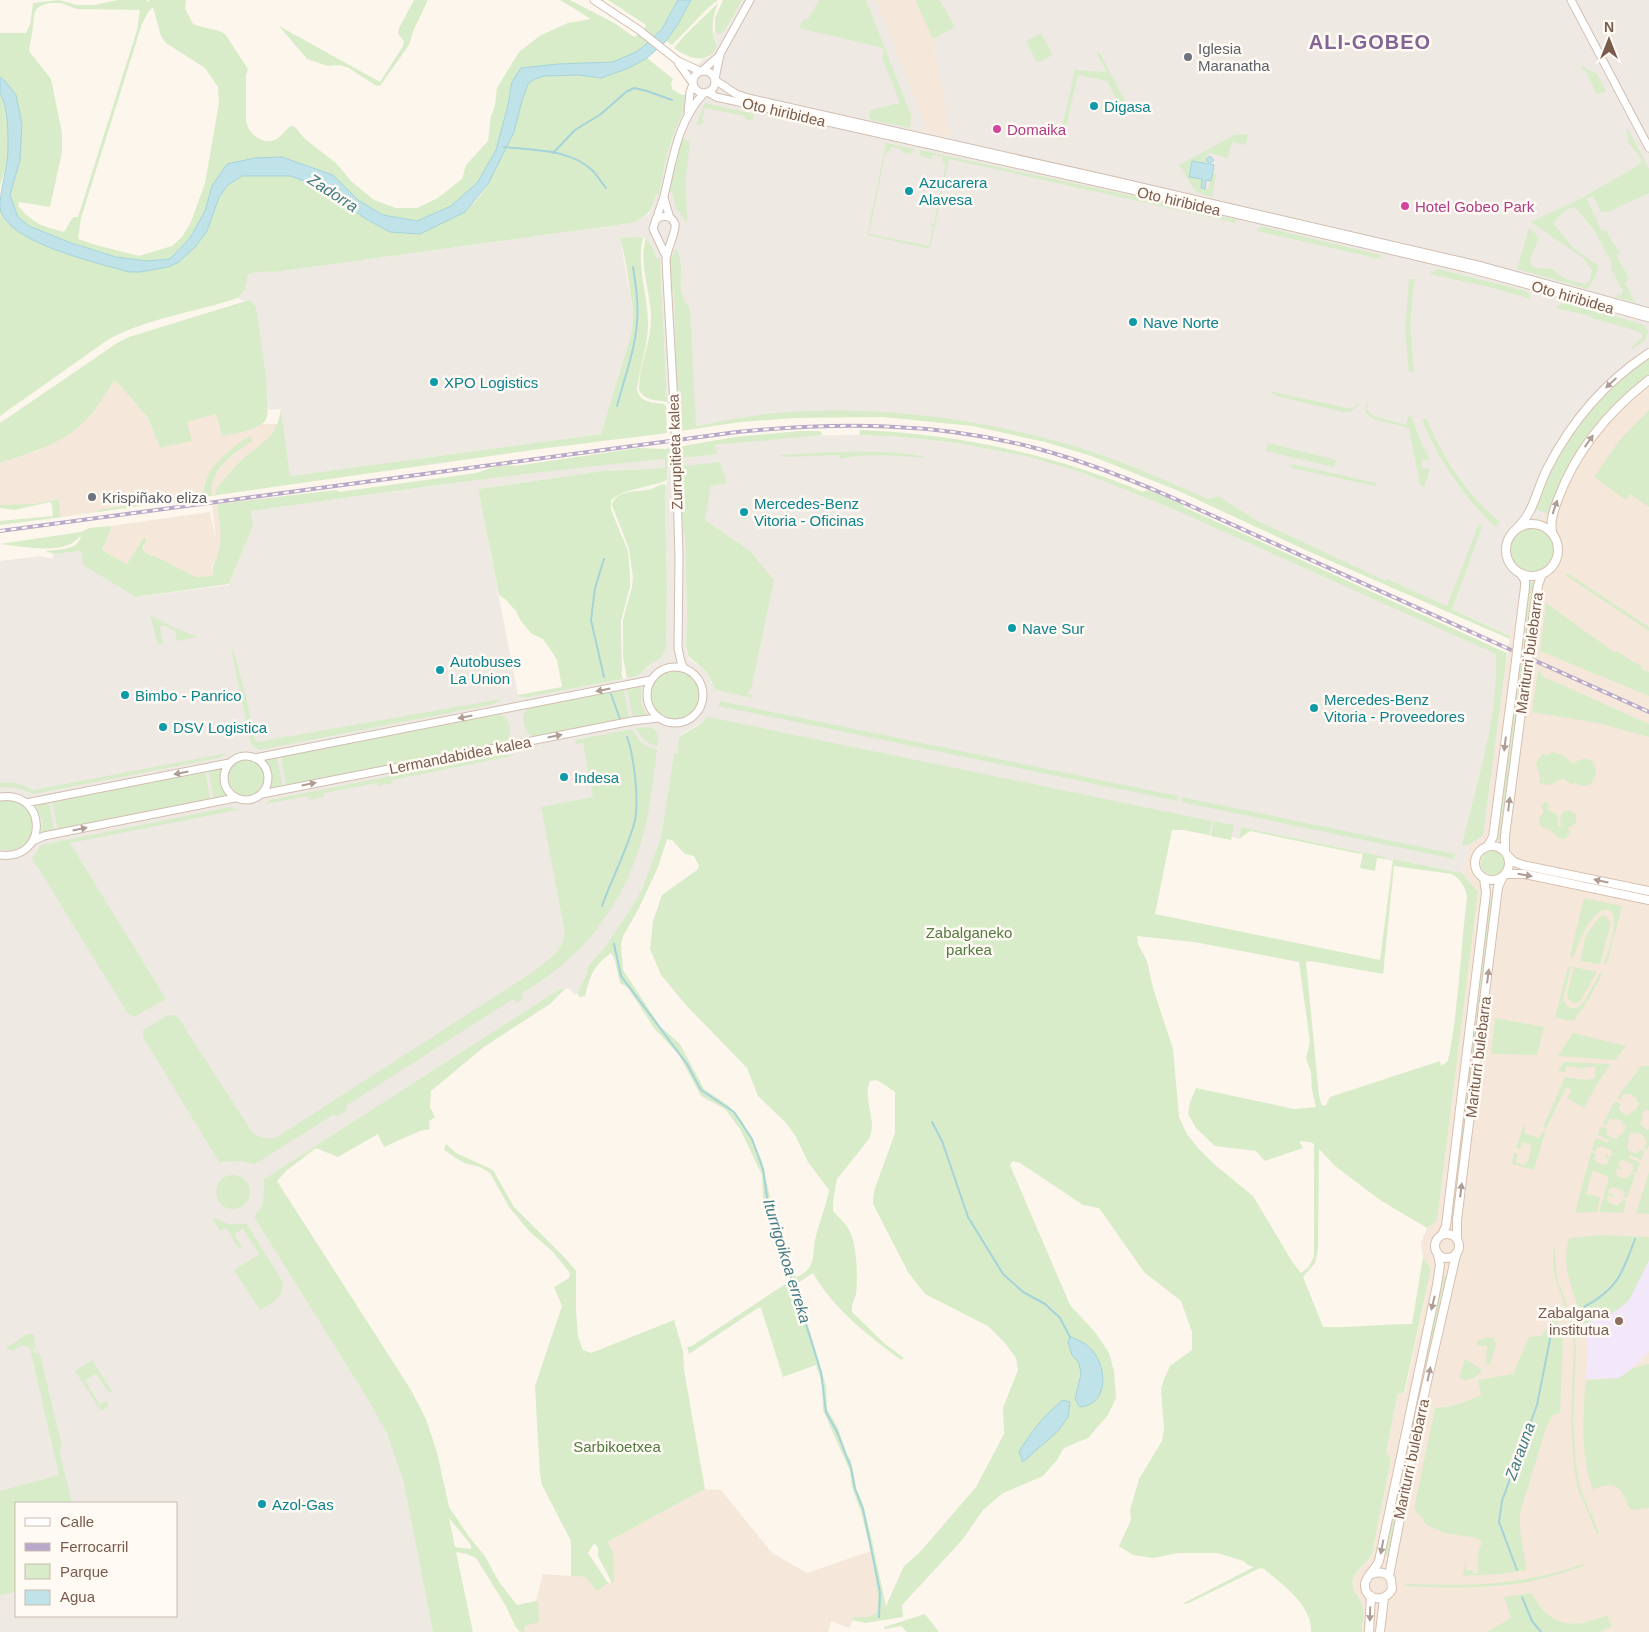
<svg xmlns="http://www.w3.org/2000/svg" width="1649" height="1632" viewBox="0 0 1649 1632" font-family="Helvetica,sans-serif">
  <rect width="100%" height="100%" fill="#fdf6ec"/>
  <path fill="#f5e8da" d="M 876,0 L 915,0 L 932,35 L 950,132 L 949,137 L 922,131 L 924,121 Z
    M 1649,369 L 1649,1632 L 1362,1632 L 1363,1607 L 1353,1591 L 1352,1586 L 1355,1575 L 1361,1567 L 1369,1561 L 1372,1554 L 1391,1459 L 1386,1452 L 1398,1393 L 1405,1393 L 1431,1269 L 1423,1257 L 1421,1243 L 1427,1228 L 1437,1221 L 1478,892 L 1462,873 L 1469,845 L 1483,835 L 1510,636 L 1552,481 Z
    M 115,380 L 148,418 L 160,448 L 191,441 L 186,422 L 216,414 L 222,436 L 255,427 L 260,424 L 278,424 L 266,442 L 233,469 L 216,490 L 216,494 L 210,495 L 213,477 L 226,461 L 238,451 L 229,452 L 211,470 L 204,483 L 203,493 L 98,510 L 98,512 L 63,517 L 60,515 L 59,499 L 33,504 L 0,506 L 0,463 L 37,451 L 66,436 L 88,418 Z
    M 217,504 L 221,532 L 221,548 L 212,566 L 213,572 L 212,576 L 196,577 L 157,557 L 149,555 L 144,551 L 144,537 L 127,564 L 102,550 L 111,529 L 110,526 L 210,512 L 216,541 L 212,505 Z
    M 705,1489 L 721,1490 L 772,1553 L 807,1573 L 871,1551 L 878,1598 L 877,1612 L 869,1617 L 854,1617 L 849,1628 L 831,1621 L 828,1632 L 524,1632 L 525,1626 L 538,1603 L 536,1601 L 543,1574 L 585,1577 L 592,1584 L 614,1582 L 607,1542 Z"/>
  <path fill="#efe9e4" fill-rule="evenodd" d="M 742,0 L 876,0 L 924,121 L 922,131 L 949,137 L 950,132 L 932,35 L 915,0 L 1649,0 L 1649,369 L 1552,481 L 1510,636 L 1447,606 L 1387,580 L 1386,581 L 1335,558 L 1254,519 L 1219,496 L 1208,499 L 1134,467 L 1099,454 L 1050,440 L 956,420 L 855,412 L 823,412 L 746,417 L 696,426 L 680,425 L 679,404 L 667,404 L 660,258 L 656,258 L 653,248 L 646,238 L 620,238 L 633,311 L 632,331 L 601,434 L 290,476 L 281,409 L 269,410 L 256,306 L 249,300 L 243,301 L 238,298 L 241,295 L 247,279 L 251,273 L 262,271 L 275,272 L 632,223 L 645,216 L 649,214 L 656,194 L 659,194 L 667,155 L 675,130 L 684,111 L 685,95 L 691,74 L 703,59 L 709,57 L 717,47 L 712,31 L 716,33 L 725,30 Z
    M 852,435 L 902,437 L 957,443 L 1025,456 L 1080,472 L 1168,507 L 1507,658 L 1485,832 L 1480,838 L 1469,845 L 1462,873 L 1393,859 L 1392,861 L 1385,859 L 1385,857 L 1363,852 L 1363,854 L 1360,854 L 1361,852 L 1241,827 L 1239,839 L 1231,837 L 1234,825 L 1214,821 L 1211,836 L 1209,835 L 1212,821 L 705,719 L 693,728 L 682,733 L 680,737 L 678,754 L 674,754 L 661,837 L 642,889 L 628,913 L 603,950 L 588,966 L 586,976 L 577,993 L 575,995 L 569,988 L 558,990 L 264,1179 L 263,1203 L 254,1217 L 367,1398 L 387,1434 L 395,1456 L 403,1480 L 433,1632 L 0,1632 L 0,561 L 41,556 L 52,559 L 54,554 L 81,551 L 136,597 L 229,585 L 253,526 L 251,511 L 498,477 L 593,465 L 665,459 L 666,468 L 603,471 L 478,489 L 518,695 L 521,697 L 529,697 L 638,676 L 650,664 L 661,658 L 666,649 L 667,586 L 665,502 L 668,470 L 667,457 L 668,454 L 679,453 L 683,533 L 685,534 L 687,617 L 686,651 L 689,659 L 706,671 L 712,684 L 750,551 L 704,520 L 711,486 L 693,466 L 685,466 L 684,458 L 718,454 L 715,445 L 805,436 ZM 16,1503 L 176,1503 L 176,1616 L 16,1616 Z"/>
  <path fill="#f3e8fa" d="M 1649,1260 L 1649,1351 L 1633,1368 L 1619,1378 L 1586,1379 L 1588,1351 L 1584,1324 L 1621,1307 L 1629,1300 Z"/>
  <path fill="#d8ecc9" fill-rule="evenodd" d="M 59,0 L 77,5 L 94,5 L 118,0 L 147,0 L 148,2 L 150,0 L 186,0 L 185,8 L 193,24 C 204,29 215,28 225,34 L 248,69 L 246,75 L 246,121 C 248,133 261,145 275,140 C 281,137 285,131 290,126 L 295,127 L 305,139 L 337,164 L 351,181 L 374,200 L 396,208 L 417,208 L 438,198 L 462,179 L 466,165 L 488,141 L 491,116 L 495,105 L 497,88 L 519,52 L 541,35 L 568,23 L 591,19 L 560,0 L 570,0 L 616,24 L 634,37 L 644,31 L 646,25 L 608,0 L 678,0 L 662,29 L 645,45 L 636,52 L 613,62 L 597,62 L 512,83 L 508,105 L 496,150 L 477,183 L 451,206 L 417,221 L 383,215 L 358,200 L 333,175 L 282,157 L 212,186 L 205,211 L 190,238 L 170,259 L 147,261 L 116,257 L 71,243 L 29,226 L 18,217 L 10,195 L 20,160 L 5,81 L 0,77 L 0,33 L 26,33 L 30,25 L 33,3 ZM 50,3 L 61,3 L 77,9 L 140,10 L 137,30 L 78,217 L 73,217 L 64,232 C 41,226 33,223 18,206 L 19,202 L 50,207 L 62,152 L 62,133 L 51,79 L 29,51 C 30,43 32,35 33,26 C 35,12 32,7 50,3 ZM 153,7 L 161,36 L 166,43 L 205,68 L 218,87 L 219,103 L 205,183 L 191,222 L 182,237 L 172,246 L 139,256 L 96,245 L 78,239 L 81,218 L 142,24 L 148,12 Z
    M 414,0 L 428,0 L 414,29 L 409,45 L 380,86 L 375,85 L 349,68 L 339,65 L 328,66 L 307,59 L 279,26 L 380,82 L 403,46 L 404,41 L 398,34 L 399,28 Z
    M 691,0 L 718,0 L 708,8 L 672,45 L 666,41 L 678,24 Z
    M 723,0 L 742,0 L 725,30 L 722,33 L 718,34 L 715,32 L 715,18 Z
    M 819,0 L 866,0 L 911,115 L 910,128 L 870,120 L 869,113 L 871,110 L 900,103 L 882,58 L 884,52 L 883,48 L 799,28 L 804,19 L 808,19 Z
    M 915,0 L 940,0 L 955,27 L 933,39 Z
    M 718,3 C 712,19 710,31 717,47 C 706,66 688,58 674,48 L 684,36 Z
    M 1041,33 L 1053,55 L 1037,63 L 1026,41 Z
    M 1096,52 L 1100,53 L 1131,112 L 1129,115 L 1122,102 L 1118,103 L 1107,81 L 1078,75 L 1066,127 L 1061,140 L 1059,140 L 1075,70 L 1107,72 Z
    M 647,58 L 673,79 L 671,83 L 672,89 L 680,94 L 685,95 L 684,111 L 675,130 L 667,155 L 659,194 L 656,194 C 650,213 650,214 632,223 L 275,272 C 232,270 257,281 238,298 C 195,312 149,318 109,339 L 0,416 L 0,207 L 2,216 L 51,248 L 129,272 L 140,272 L 168,267 L 207,231 L 219,197 L 228,185 L 242,176 L 291,176 L 324,189 L 366,219 L 390,232 L 420,234 L 474,203 L 486,188 L 514,132 L 522,101 L 528,84 L 535,79 L 544,76 L 579,75 L 601,78 L 629,68 Z
    M 1582,66 L 1588,70 L 1597,74 L 1606,91 L 1597,95 L 1586,72 L 1580,67 Z
    M 0,91 C 7,111 11,136 8,157 C 7,167 2,177 0,187 Z
    M 705,103 L 754,114 L 753,119 L 750,120 L 745,119 L 745,116 L 705,108 L 702,120 L 705,121 L 701,125 L 696,125 Z
    M 1628,129 L 1649,169 L 1649,193 L 1608,212 L 1601,212 L 1593,196 L 1587,199 L 1601,230 L 1606,231 L 1620,253 L 1616,255 L 1629,278 L 1625,283 L 1635,302 L 1616,297 L 1617,294 L 1621,295 L 1623,289 L 1620,287 L 1611,268 L 1612,263 L 1594,230 L 1575,207 C 1567,208 1556,217 1554,224 L 1573,248 L 1598,265 L 1596,275 L 1588,289 L 1517,269 L 1529,228 L 1536,234 L 1539,238 C 1536,247 1529,256 1531,265 L 1536,268 L 1553,269 C 1561,279 1577,284 1589,283 L 1592,270 L 1583,258 L 1531,222 L 1582,198 L 1639,165 L 1641,160 C 1638,152 1631,148 1627,141 L 1629,139 L 1626,130 Z
    M 1246,134 L 1248,135 L 1246,145 L 1232,142 L 1228,158 L 1210,153 L 1206,156 L 1206,164 L 1192,161 L 1202,179 L 1201,188 L 1209,189 L 1212,173 L 1216,174 L 1212,197 L 1196,192 L 1179,165 L 1234,135 Z
    M 682,139 L 690,141 L 686,177 L 687,223 L 676,208 L 672,192 L 669,192 L 673,169 Z
    M 886,143 L 914,149 L 911,154 L 901,152 L 901,149 L 891,147 L 889,152 L 885,154 L 869,234 L 929,246 L 933,227 L 930,224 L 934,223 L 946,163 L 942,164 L 943,157 L 933,155 L 931,159 L 920,156 L 920,150 L 1137,197 L 1236,220 L 1236,224 L 1228,221 L 949,159 L 930,249 L 867,235 Z
    M 1260,226 L 1381,255 L 1380,259 L 1257,231 Z
    M 636,237 L 643,238 C 636,266 648,295 648,323 C 648,345 640,367 637,389 C 640,403 651,402 664,404 L 666,406 L 667,433 L 547,448 L 98,512 L 98,510 L 203,493 C 204,486 205,480 209,473 C 214,463 240,440 251,436 L 252,441 C 232,455 211,468 211,495 L 216,494 L 216,490 C 224,478 234,467 245,457 C 265,441 277,436 281,409 L 290,476 L 601,434 L 632,331 L 633,311 L 626,264 L 620,238 Z
    M 646,238 L 653,248 L 656,258 L 660,258 L 667,402 C 657,400 644,401 639,390 C 638,369 651,343 651,318 C 651,291 638,265 646,238 Z
    M 676,248 C 688,269 672,287 690,309 L 696,426 C 722,421 748,416 775,413 C 883,404 996,420 1099,454 C 1136,467 1172,483 1208,499 L 1219,496 L 1254,519 L 1386,581 L 1387,579 L 1447,606 L 1479,524 L 1482,527 L 1452,609 L 1510,636 L 1510,639 L 1303,549 L 1181,492 L 1094,457 L 1045,442 L 972,426 L 883,417 L 794,418 L 741,422 L 680,431 L 679,404 L 677,403 L 674,292 L 672,291 L 670,261 Z
    M 1438,269 L 1523,290 L 1529,293 L 1530,299 L 1493,288 L 1429,274 Z
    M 1409,279 L 1415,279 C 1409,310 1410,340 1414,371 L 1409,372 L 1405,331 Z
    M 249,300 L 256,306 C 258,325 274,410 265,421 C 256,431 235,433 222,436 L 216,414 L 187,422 L 192,441 L 160,448 L 148,418 L 115,380 C 106,392 98,407 88,418 C 65,443 31,453 0,463 L 0,423 L 117,343 L 129,337 Z
    M 1569,303 L 1644,325 L 1648,331 L 1645,341 L 1633,349 L 1632,347 L 1642,338 L 1642,334 L 1640,332 L 1591,318 L 1591,316 L 1555,308 L 1561,304 Z
    M 1649,358 L 1649,377 L 1599,424 L 1549,514 L 1535,509 C 1558,451 1592,390 1649,358 Z
    M 1269,391 L 1347,408 L 1352,408 L 1359,403 L 1359,405 L 1350,412 L 1343,412 L 1276,396 L 1271,393 Z
    M 1365,404 L 1368,405 L 1367,410 L 1374,416 L 1406,425 L 1408,417 L 1411,416 L 1421,442 L 1430,460 L 1422,460 L 1422,468 L 1430,469 L 1424,487 L 1420,485 L 1409,428 L 1373,419 L 1366,413 Z
    M 1649,410 L 1649,507 L 1630,494 L 1626,500 L 1594,477 L 1619,441 Z
    M 1426,418 C 1443,458 1466,494 1500,522 L 1495,527 C 1463,495 1439,462 1422,420 Z
    M 860,430 C 960,434 1051,454 1143,492 L 1148,490 L 1182,504 L 1184,507 L 1507,653 L 1483,835 L 1469,845 L 1462,845 C 1476,784 1499,716 1496,654 L 1168,507 L 1080,472 L 1025,456 L 957,443 L 902,437 L 859,435 Z
    M 799,431 L 820,431 L 823,435 L 715,445 L 718,454 L 684,458 L 685,466 L 720,462 L 727,483 L 711,486 L 705,520 L 750,551 L 774,580 L 752,685 L 748,694 L 753,695 L 753,698 L 716,690 L 706,671 L 688,656 L 686,645 L 687,617 L 685,534 L 683,533 L 679,453 L 668,454 L 667,480 C 650,488 622,488 611,501 L 611,510 L 628,551 L 630,576 L 630,587 L 621,621 L 622,670 L 621,672 L 623,679 L 529,697 L 521,697 L 518,695 L 562,687 L 557,660 L 552,652 L 543,639 L 532,634 L 521,621 L 516,611 L 506,600 L 499,595 L 478,489 L 603,471 L 665,468 L 665,459 C 526,472 389,492 251,511 L 253,526 L 229,584 L 142,596 L 136,597 L 83,565 L 81,551 L 54,554 L 45,551 C 58,549 79,551 81,535 C 66,557 22,546 0,544 L 81,532 L 89,528 L 110,526 L 111,529 L 102,550 L 127,564 L 144,537 L 147,541 L 143,546 L 144,551 L 149,555 L 157,557 L 196,577 L 212,576 C 214,571 212,568 214,564 C 225,540 220,530 217,504 L 336,490 L 339,492 L 476,473 C 488,469 502,463 515,466 L 638,448 L 665,449 L 735,437 Z
    M 1268,443 L 1336,460 L 1334,467 L 1266,451 Z
    M 831,452 C 860,452 902,450 929,458 C 900,457 869,452 840,459 L 840,455 L 786,457 L 778,455 Z
    M 1292,464 L 1376,483 L 1375,486 L 1291,468 Z
    M 662,484 L 666,485 L 665,502 L 667,586 L 666,649 L 661,658 L 650,664 L 638,676 L 627,678 L 623,658 L 623,620 L 632,587 L 633,577 L 629,549 L 612,505 C 616,490 635,492 647,490 C 652,489 657,486 662,484 Z
    M 59,499 L 60,515 L 63,517 L 0,525 L 0,521 L 53,516 L 52,504 L 50,502 L 14,510 L 0,508 L 0,505 L 33,504 Z
    M1509 549a23 23 0 1 1 46 0a23 23 0 1 1-46 0Z
    M 1567,573 L 1649,627 L 1649,631 L 1565,575 Z
    M 1529,582 L 1535,582 L 1526,646 L 1521,644 Z
    M 1546,603 L 1614,652 L 1616,651 L 1641,666 L 1641,669 L 1649,672 L 1649,696 L 1540,651 Z
    M 150,615 L 173,627 L 198,637 L 177,641 L 175,630 L 166,626 L 160,626 L 163,644 L 158,645 Z
    M 233,649 L 246,696 L 254,738 L 257,742 L 501,699 L 498,702 L 490,705 L 259,750 L 254,747 L 250,741 L 232,653 Z
    M 1519,663 L 1524,665 L 1501,841 L 1495,840 Z
    M650 695a25 25 0 1 1 50 0a25 25 0 1 1-50 0Z
    M 1538,670 L 1544,677 L 1649,724 L 1649,737 L 1598,723 L 1532,712 Z
    M 642,686 C 640,697 641,706 647,715 L 633,718 L 627,689 Z
    M 624,689 L 629,719 L 536,737 C 524,736 520,718 526,710 L 531,707 Z
    M 720,701 L 1178,796 L 1177,801 L 718,706 Z
    M 498,714 C 511,715 515,737 504,743 L 286,786 L 281,756 Z
    M 708,717 L 1212,821 L 1209,835 L 1183,830 L 1172,830 L 1155,914 L 1380,960 L 1393,859 L 1462,873 L 1478,892 L 1437,1221 L 1427,1228 L 1380,1200 L 1335,1166 L 1319,1149 L 1318,1249 L 1315,1263 L 1303,1277 L 1323,1327 C 1353,1328 1382,1324 1412,1324 L 1423,1257 L 1431,1269 L 1404,1393 L 1398,1393 L 1386,1452 L 1391,1459 L 1372,1554 C 1368,1564 1359,1566 1355,1575 C 1347,1592 1361,1595 1363,1608 C 1364,1615 1362,1625 1362,1632 L 1311,1632 C 1313,1606 1282,1584 1264,1569 L 1260,1568 L 1189,1603 L 1182,1604 L 1254,1567 L 1248,1565 L 1243,1561 L 1217,1553 L 1178,1553 L 1153,1558 L 1133,1555 L 1119,1546 L 1131,1520 L 1130,1510 L 1139,1479 L 1162,1441 L 1164,1429 L 1161,1389 L 1164,1379 L 1170,1366 L 1192,1350 L 1192,1332 L 1181,1301 L 1144,1272 L 1099,1208 L 1083,1205 L 1020,1163 L 1013,1161 L 1010,1165 L 1015,1177 L 1070,1305 L 1095,1332 L 1109,1353 L 1114,1371 L 1116,1398 L 1108,1415 L 1088,1438 L 1064,1448 L 1057,1460 L 1043,1476 L 1003,1493 L 983,1510 L 963,1539 L 902,1605 L 903,1617 L 865,1623 L 852,1620 L 854,1617 L 869,1617 L 877,1612 L 878,1598 L 871,1551 L 861,1512 L 852,1487 L 850,1471 L 823,1410 L 822,1384 L 816,1365 L 783,1377 L 761,1308 L 758,1308 L 689,1354 L 687,1346 L 690,1347 L 790,1281 L 790,1276 L 763,1197 L 762,1175 L 740,1129 L 725,1109 L 701,1096 L 679,1055 L 654,1028 L 628,988 L 620,983 L 614,957 L 611,953 C 593,966 590,976 585,996 L 580,997 L 577,993 L 586,976 L 588,966 L 603,950 L 628,913 L 642,889 L 661,837 L 674,754 L 678,753 C 679,733 678,737 694,728 C 700,725 703,720 708,717 ZM 667,839 L 672,840 L 685,854 L 694,856 L 699,866 L 697,870 L 662,895 L 653,921 L 650,949 L 661,975 L 685,1004 L 747,1068 L 758,1096 L 786,1123 L 795,1135 L 808,1162 L 829,1190 C 826,1207 819,1223 815,1240 C 813,1249 815,1260 809,1268 C 806,1272 801,1275 796,1277 L 793,1271 L 774,1215 L 762,1161 L 754,1143 L 742,1121 L 729,1106 L 704,1089 L 680,1044 L 660,1026 L 623,970 L 621,945 L 623,936 L 638,910 L 658,867 ZM 1394,866 L 1452,874 C 1461,880 1465,886 1467,897 C 1460,952 1459,1007 1448,1061 L 1441,1066 L 1440,1061 L 1330,1097 L 1326,1105 L 1322,1106 L 1319,1096 L 1306,962 L 1310,961 L 1383,974 ZM 1137,936 L 1194,942 L 1299,962 L 1310,1042 L 1306,1058 L 1311,1072 L 1312,1090 L 1316,1107 L 1294,1109 L 1196,1088 L 1190,1102 L 1188,1114 L 1196,1128 L 1215,1146 L 1256,1151 L 1265,1161 L 1303,1148 L 1299,1141 L 1310,1142 L 1314,1144 L 1314,1257 L 1308,1268 L 1301,1273 L 1293,1263 L 1253,1196 L 1215,1165 L 1198,1148 L 1187,1134 L 1179,1117 L 1173,1049 L 1153,988 L 1147,961 L 1138,944 ZM 877,1080 L 895,1092 L 895,1133 L 874,1191 L 873,1204 L 908,1272 L 925,1294 L 988,1326 L 1005,1343 L 1016,1358 L 1018,1370 L 1003,1408 L 1004,1434 L 976,1487 L 920,1552 L 904,1566 L 886,1606 L 871,1536 L 863,1505 L 856,1487 L 851,1460 L 847,1455 L 838,1428 L 827,1409 L 826,1386 L 796,1284 L 813,1273 C 833,1309 869,1336 901,1360 L 904,1358 L 885,1344 L 852,1312 C 851,1305 854,1301 856,1294 C 858,1279 857,1245 850,1232 C 846,1223 839,1218 833,1211 L 833,1202 L 837,1179 L 869,1139 C 878,1120 862,1100 870,1081 Z
    M 648,727 C 659,730 658,736 658,746 C 646,744 642,738 635,728 Z
    M 632,729 C 638,740 644,748 657,749 C 654,775 651,802 645,828 C 633,877 607,925 570,958 C 555,972 538,983 521,994 L 523,999 L 517,1003 L 513,999 L 346,1106 L 346,1111 L 338,1116 L 333,1115 L 255,1164 L 240,1161 L 219,1162 L 143,1037 L 143,1030 L 168,1015 L 173,1015 L 178,1017 L 252,1132 C 259,1138 268,1140 277,1137 L 533,972 C 546,961 563,952 565,933 L 541,807 L 593,797 L 583,743 L 576,744 L 575,740 Z
    M 1552,752 L 1563,755 L 1572,763 C 1577,762 1581,758 1587,759 C 1602,761 1597,796 1575,783 L 1571,784 L 1564,779 L 1556,781 L 1551,785 L 1539,783 L 1540,778 L 1536,763 L 1542,754 L 1548,755 Z
    M 227,753 L 219,758 L 34,794 L 18,788 L 0,787 L 0,783 C 12,781 22,784 33,790 Z
    M 501,754 L 512,756 L 392,780 L 393,783 L 378,786 L 377,783 L 324,793 L 324,797 L 309,800 L 308,796 L 265,804 L 270,800 Z
    M 277,757 L 283,786 L 270,789 L 272,775 L 265,760 Z
    M227 778a19 19 0 1 1 38 0a19 19 0 1 1-38 0Z
    M 222,768 C 219,779 219,788 228,797 L 214,799 L 208,770 Z
    M 205,771 L 211,800 L 58,830 L 52,801 Z
    M 1182,797 L 1455,854 L 1454,859 L 1181,802 Z
    M 4,800 C 45,801 40,856 0,850 L 0,801 Z
    M 49,802 L 54,831 L 41,834 L 42,821 L 35,804 Z
    M 1545,802 L 1549,804 L 1548,810 L 1557,814 L 1558,827 L 1562,825 L 1559,819 L 1563,812 L 1569,810 L 1576,814 L 1576,823 L 1568,828 L 1570,833 L 1565,839 L 1558,838 L 1555,834 L 1552,832 L 1551,830 L 1545,829 L 1540,825 L 1539,818 L 1544,811 L 1541,807 L 1541,805 Z
    M 230,807 L 238,810 L 70,843 L 166,999 L 134,1017 L 128,1014 L 32,858 L 41,845 Z
    M 1214,821 L 1234,825 L 1231,840 L 1211,836 Z
    M 1241,827 L 1361,852 L 1360,854 L 1250,831 L 1239,839 Z
    M1481 863a12 12 0 1 1 24 0a12 12 0 1 1-24 0Z
    M 1363,852 L 1386,857 L 1385,859 L 1377,858 L 1375,871 L 1360,868 Z
    M 1584,898 L 1622,906 L 1607,963 L 1603,964 C 1607,955 1623,914 1608,910 C 1604,909 1600,911 1597,914 C 1585,924 1579,943 1573,958 L 1570,956 Z
    M 1488,899 L 1494,899 L 1480,1018 L 1474,1017 Z
    M 1600,916 L 1606,916 L 1611,923 L 1600,964 L 1580,961 L 1586,935 Z
    M 1568,967 L 1571,967 L 1563,999 L 1567,1006 L 1573,1009 L 1580,1006 L 1585,1000 L 1600,973 L 1602,975 L 1587,1002 L 1574,1021 L 1555,1018 Z
    M 1574,967 L 1597,972 L 1580,1001 L 1574,1003 L 1569,1000 L 1567,994 Z
    M 566,988 L 550,1004 L 484,1047 L 431,1091 L 430,1107 L 435,1117 L 429,1121 L 430,1129 L 420,1131 L 384,1147 L 378,1134 L 338,1157 L 316,1148 L 286,1171 L 277,1181 L 411,1390 L 426,1419 L 437,1452 L 449,1507 L 470,1538 L 485,1556 L 499,1582 L 517,1605 L 536,1601 L 538,1602 L 539,1622 L 525,1626 L 524,1632 L 520,1632 L 515,1626 L 506,1606 L 476,1558 L 467,1554 L 456,1552 L 473,1632 L 433,1632 L 403,1480 L 387,1434 L 367,1398 L 254,1217 L 263,1203 L 264,1179 L 558,990 ZM 449,1518 L 471,1545 L 471,1549 L 455,1547 Z
    M 1495,1018 L 1544,1027 L 1537,1055 L 1491,1054 Z
    M 1474,1021 L 1479,1022 L 1455,1217 L 1450,1217 Z
    M 1573,1033 L 1626,1046 L 1615,1060 L 1558,1056 Z
    M 1564,1062 L 1611,1064 L 1597,1084 L 1584,1108 L 1567,1098 L 1572,1090 L 1566,1087 L 1546,1129 L 1543,1127 L 1565,1077 L 1587,1080 L 1595,1078 L 1595,1067 L 1585,1067 L 1585,1069 L 1566,1066 L 1566,1072 L 1558,1071 Z
    M 1641,1066 L 1649,1066 L 1649,1111 L 1646,1109 L 1641,1116 L 1643,1117 L 1640,1123 L 1647,1130 L 1649,1129 L 1649,1145 L 1647,1150 L 1644,1148 L 1647,1141 L 1644,1138 L 1644,1136 L 1637,1132 L 1635,1134 L 1631,1132 L 1628,1140 L 1629,1141 L 1627,1147 L 1628,1150 L 1635,1153 L 1638,1153 L 1640,1149 L 1645,1152 L 1641,1160 L 1630,1155 L 1629,1158 L 1640,1163 L 1636,1173 L 1632,1172 L 1634,1167 L 1632,1166 L 1633,1164 L 1622,1160 L 1619,1161 L 1618,1166 L 1622,1168 L 1621,1170 L 1617,1168 L 1616,1172 L 1617,1173 L 1617,1176 L 1626,1179 L 1627,1177 L 1629,1178 L 1631,1173 L 1635,1175 L 1627,1198 L 1623,1197 L 1625,1193 L 1623,1192 L 1623,1190 L 1612,1187 L 1612,1189 L 1610,1188 L 1608,1193 L 1614,1194 L 1613,1197 L 1608,1195 L 1607,1200 L 1609,1201 L 1609,1203 L 1618,1206 L 1619,1203 L 1621,1204 L 1622,1199 L 1626,1201 L 1623,1213 L 1599,1212 L 1609,1177 L 1593,1170 L 1586,1194 L 1600,1197 L 1597,1212 L 1575,1213 L 1591,1152 L 1596,1154 L 1594,1159 L 1596,1160 L 1596,1162 L 1605,1165 L 1606,1163 L 1608,1164 L 1609,1159 L 1605,1157 L 1605,1155 L 1611,1157 L 1612,1153 L 1611,1150 L 1601,1146 L 1600,1148 L 1597,1147 L 1596,1152 L 1591,1150 L 1596,1138 L 1608,1143 L 1609,1140 L 1597,1135 L 1601,1126 L 1608,1129 L 1606,1133 L 1607,1135 L 1614,1139 L 1617,1138 L 1619,1135 L 1622,1135 L 1626,1126 L 1622,1124 L 1623,1122 L 1615,1118 L 1614,1120 L 1610,1118 L 1606,1126 L 1603,1123 L 1615,1101 L 1621,1104 L 1619,1108 L 1620,1110 L 1626,1115 L 1629,1115 L 1632,1111 L 1634,1112 L 1640,1103 L 1636,1101 L 1637,1098 L 1630,1094 L 1628,1095 L 1624,1093 L 1620,1100 L 1617,1098 Z
    M 1524,1125 L 1526,1126 L 1524,1133 L 1539,1138 L 1542,1131 L 1545,1133 L 1534,1170 L 1512,1164 L 1514,1153 L 1518,1154 L 1516,1163 L 1525,1165 L 1526,1163 L 1527,1163 L 1532,1148 L 1530,1147 L 1531,1144 L 1522,1142 L 1520,1149 L 1516,1148 Z
    M 446,1144 L 456,1153 L 493,1170 L 514,1207 L 566,1259 L 576,1271 L 576,1311 L 578,1337 L 583,1350 L 591,1353 L 674,1320 L 683,1351 L 684,1370 L 705,1489 L 607,1542 L 613,1551 L 614,1582 L 612,1583 L 598,1556 L 598,1548 L 594,1543 L 588,1553 L 608,1583 L 597,1591 L 585,1577 L 571,1576 L 571,1541 L 542,1485 L 540,1474 L 535,1386 L 562,1306 L 554,1287 L 569,1278 L 570,1273 L 552,1251 L 529,1231 L 509,1207 L 490,1173 L 480,1167 L 464,1163 L 444,1150 Z
    M 1649,1172 L 1649,1214 L 1636,1213 Z
    M216 1192a17 17 0 1 1 34 0a17 17 0 1 1-34 0Z
    M 215,1218 L 228,1224 L 247,1224 L 281,1279 C 288,1296 271,1303 260,1310 L 234,1270 L 259,1254 L 243,1229 L 234,1234 L 242,1247 L 239,1249 L 226,1228 L 220,1231 L 213,1220 Z
    M 1602,1235 L 1649,1237 L 1649,1260 L 1629,1300 L 1621,1307 L 1612,1313 L 1584,1324 C 1575,1294 1560,1269 1569,1238 Z
    M 1554,1248 L 1555,1249 L 1557,1278 L 1572,1320 L 1576,1346 L 1573,1422 L 1576,1466 L 1580,1488 L 1599,1533 L 1597,1534 L 1578,1489 L 1574,1467 L 1571,1422 L 1574,1346 L 1570,1320 L 1555,1278 L 1553,1261 Z
    M 1443,1276 L 1447,1276 L 1389,1556 L 1384,1555 Z
    M 1556,1313 L 1563,1341 L 1560,1413 L 1553,1415 L 1546,1428 L 1520,1513 C 1518,1532 1525,1551 1526,1570 L 1501,1574 L 1463,1576 L 1466,1557 L 1466,1570 L 1473,1570 L 1473,1574 L 1478,1573 L 1478,1554 L 1482,1542 L 1477,1538 L 1444,1533 L 1425,1524 L 1423,1519 L 1414,1509 L 1435,1408 C 1454,1407 1462,1403 1481,1395 L 1478,1380 L 1513,1374 L 1529,1337 L 1542,1336 Z
    M 27,1334 L 33,1334 L 36,1338 L 34,1338 L 36,1347 L 33,1348 L 34,1353 L 40,1354 L 62,1447 L 59,1450 L 72,1503 L 16,1503 L 16,1592 L 0,1595 L 0,1491 L 59,1475 L 30,1348 L 22,1345 L 12,1351 L 7,1349 L 7,1347 Z
    M 1487,1337 L 1494,1338 L 1496,1345 L 1490,1364 L 1486,1364 L 1487,1346 L 1477,1346 L 1477,1341 Z
    M 1465,1359 L 1480,1368 L 1481,1372 L 1474,1378 L 1464,1380 L 1459,1377 Z
    M 92,1360 L 112,1391 L 109,1393 L 96,1374 L 85,1380 L 100,1405 L 106,1401 L 109,1406 L 101,1411 L 75,1371 Z
    M 1649,1364 L 1649,1508 L 1631,1510 C 1620,1492 1621,1478 1595,1489 L 1594,1492 C 1580,1458 1583,1416 1586,1380 L 1619,1378 L 1633,1368 Z
    M 1583,1564 L 1584,1566 C 1566,1572 1547,1578 1528,1582 C 1488,1589 1447,1588 1405,1586 L 1405,1584 C 1471,1586 1520,1586 1583,1564 Z
    M 1531,1593 C 1536,1599 1539,1607 1545,1612 C 1564,1630 1586,1624 1607,1615 L 1612,1626 L 1600,1632 L 1487,1632 L 1511,1618 L 1504,1597 Z
    M 925,1614 L 939,1632 L 907,1632 L 901,1626 L 885,1629 L 884,1627 Z"/>
  <path fill="#bfe3e8" stroke="#a5d3da" d="M 678,0 L 691,0 L 678,24 L 666,41 L 647,58 L 629,68 L 601,78 L 579,75 L 544,76 L 535,79 L 528,84 L 522,101 L 514,132 L 488,184 L 465,212 L 420,234 L 390,232 L 366,219 L 324,189 L 291,176 L 242,176 L 228,185 L 219,197 L 207,231 L 196,246 L 179,262 L 168,267 L 140,272 L 129,272 C 99,263 6,243 0,208 C 0,187 8,169 8,148 C 8,135 8,120 5,106 C 4,101 1,97 0,92 C 0,87 0,82 0,77 L 5,81 L 16,95 L 22,124 L 20,160 L 10,195 L 18,217 L 29,226 L 71,243 L 116,257 L 147,261 L 170,259 L 190,238 L 205,211 L 212,186 L 227,164 L 255,158 L 282,157 L 333,175 L 358,200 L 383,215 L 417,221 L 451,206 L 477,183 L 496,150 L 508,105 L 512,82 L 521,68 L 558,64 L 613,62 L 636,52 L 645,45 L 662,29 Z
    M 1210,156 L 1214,160 L 1210,164 L 1214,165 L 1211,181 L 1206,180 L 1205,189 L 1201,188 L 1202,179 L 1189,177 L 1192,161 L 1209,164 L 1206,159 Z
    M 1070,1337 C 1078,1339 1087,1344 1093,1351 C 1107,1369 1109,1404 1080,1407 L 1075,1399 L 1081,1374 L 1079,1363 L 1072,1355 L 1068,1342 Z
    M 1063,1400 L 1070,1402 L 1068,1417 L 1058,1431 L 1023,1462 L 1019,1452 C 1031,1432 1044,1415 1063,1400 Z"/>
  <g fill="none" stroke-linecap="round" stroke-linejoin="round">
    <path stroke="#a5d3da" stroke-width="2" d="M 504,147 C 533,150 572,149 594,172 C 598,177 602,183 606,188
      M 553,153 L 575,130 L 601,114 L 626,92 L 634,88 L 647,91 L 672,100
      M 617,406 C 624,379 635,351 637,322 C 639,304 636,285 633,267
      M 604,677 L 591,620 L 595,588 L 604,559
      M 611,694 L 620,719
      M 602,906 C 612,878 626,852 634,824 C 640,804 634,756 627,737
      M 614,944 L 621,976 L 687,1064 L 701,1090 L 734,1112 L 752,1139 L 763,1169 L 768,1204 L 821,1372 L 826,1412 L 837,1432 L 851,1468 L 855,1489 L 863,1509 L 880,1592 L 879,1617
      M 932,1122 L 942,1141 L 968,1217 L 1003,1274 L 1023,1292 L 1045,1304 L 1060,1318 L 1070,1337
      M 1584,1307 C 1618,1289 1623,1272 1635,1239
      M 1517,1570 L 1499,1522 L 1502,1501 L 1537,1405 L 1552,1329
      M 1522,1597 L 1532,1621 L 1541,1632"/>
    <defs>
      <path id="tertiary" d="M 594,0 L 639,30 L 678,61 L 700,71
        M 1571,0 L 1649,148
        M 679,64 L 692,82
        M 703,70 L 720,55
        M693 82a11 11 0 1 1 22 0a11 11 0 1 1-22 0Z
        M 715,79 L 720,54 L 750,0
        M 715,80 L 736,94 L 748,98 L 1107,179 L 1482,266 L 1649,312
        M 708,92 L 716,97 L 1154,195 L 1466,268 L 1649,318
        M 688,113 L 690,92 L 693,84
        M 664,198 L 670,218
        M 657,219 C 658,211 662,204 664,196 C 673,160 677,122 704,93
        M 666,256 L 653,229 L 656,219 C 662,215 672,215 675,224 C 677,231 666,250 666,261 C 669,308 671,356 674,404
        M 676,453 L 679,557 L 678,648 L 681,662 L 684,668
        M647 695a28 28 0 1 1 56 0a28 28 0 1 1-56 0Z
        M224 778a22 22 0 1 1 44 0a22 22 0 1 1-44 0Z
        M 255,758 L 651,680
        M 262,794 L 632,721 L 659,718
        M 0,797 C 48,790 49,861 0,855
        M 26,803 L 229,763
        M 33,841 L 44,836 L 235,798"/>
      <path id="secondary" d="M1506 550a26 26 0 1 1 52 0a26 26 0 1 1-52 0Z
        M 1518,527 C 1534,512 1537,489 1547,469 C 1571,422 1605,382 1649,353
        M 1552,532 C 1550,520 1554,510 1558,499 C 1576,451 1609,411 1649,380
        M 1518,643 L 1525,587 L 1525,580 L 1520,573
        M 1529,647 L 1538,585 L 1542,574
        M1475 863a17 17 0 1 1 34 0a17 17 0 1 1-34 0Z
        M 1487,847 L 1493,837 L 1516,661
        M 1505,852 L 1505,836 L 1527,666
        M 1507,855 L 1514,862 L 1522,865 L 1649,891
        M 1506,874 L 1524,874 L 1649,900
        M1435 1246a12 12 0 1 1 24 0a12 12 0 1 1-24 0Z
        M 1442,1235 L 1446,1226 L 1486,893 L 1484,878
        M 1457,1238 L 1457,1220 L 1498,887 L 1503,876
        M 1372,1574 C 1380,1571 1386,1572 1391,1579 L 1392,1589 C 1386,1603 1364,1601 1365,1584 C 1366,1576 1376,1569 1379,1561 L 1437,1285 L 1440,1265 L 1438,1255
        M 1389,1576 L 1421,1408 L 1456,1255
        M 1369,1632 L 1371,1596
        M 1380,1632 L 1384,1598"/>
    </defs>
    <use href="#tertiary" stroke="#d1beb0" stroke-width="9"/>
    <use href="#secondary" stroke="#d6c0b0" stroke-width="10"/>
    <use href="#tertiary" stroke="#fff" stroke-width="7"/>
    <use href="#secondary" stroke="#fff" stroke-width="8"/>
    <defs>
      <path id="rail" d="M 0,531 L 737,432 C 837,422 937,422 1035,448 C 1088,462 1140,483 1191,506 L 1649,712"/>
    </defs>
    <use href="#rail" stroke="#b9a8c9" stroke-width="4"/>
    <use href="#rail" stroke="#fffaf3" stroke-width="2" stroke-dasharray="5.5" stroke-linecap="butt"/>
    <defs>
      <path id="tertiary-bridge" d="M 674,404 L 676,453"/>
      <path id="secondary-bridge" d="M 1516,661 L 1518,643
        M 1527,666 L 1529,647"/>
    </defs>
    <use href="#tertiary-bridge" stroke="#d1beb0" stroke-width="9" stroke-linecap="butt"/>
    <use href="#secondary-bridge" stroke="#d6c0b0" stroke-width="10" stroke-linecap="butt"/>
    <use href="#tertiary-bridge" stroke="#fff" stroke-width="7"/>
    <use href="#secondary-bridge" stroke="#fff" stroke-width="8"/>
  </g>
  <defs><path id="oneway-solid" d="M-6-.8H1V-3.2L6.5 0L1 3.2V.8H-6Z" transform="scale(1.25)"/></defs>
  <g fill="#af9d94">
    <use href="#oneway-solid" transform="translate(1611 383) rotate(137)"/>
    <use href="#oneway-solid" transform="translate(1589 441) rotate(-55)"/>
    <use href="#oneway-solid" transform="translate(1555 507) rotate(-71)"/>
    <use href="#oneway-solid" transform="translate(603 690) rotate(169)"/>
    <use href="#oneway-solid" transform="translate(465 717) rotate(169)"/>
    <use href="#oneway-solid" transform="translate(555 736) rotate(-11)"/>
    <use href="#oneway-solid" transform="translate(1505 744) rotate(97)"/>
    <use href="#oneway-solid" transform="translate(181 773) rotate(169)"/>
    <use href="#oneway-solid" transform="translate(309 784) rotate(-11)"/>
    <use href="#oneway-solid" transform="translate(1509 804) rotate(-83)"/>
    <use href="#oneway-solid" transform="translate(80 829) rotate(-11)"/>
    <use href="#oneway-solid" transform="translate(1525 875) rotate(10)"/>
    <use href="#oneway-solid" transform="translate(1601 881) rotate(-168)"/>
    <use href="#oneway-solid" transform="translate(1488 976) rotate(-83)"/>
    <use href="#oneway-solid" transform="translate(1461 1190) rotate(-83)"/>
    <use href="#oneway-solid" transform="translate(1433 1303) rotate(103)"/>
    <use href="#oneway-solid" transform="translate(1429 1374) rotate(-78)"/>
    <use href="#oneway-solid" transform="translate(1382 1547) rotate(101)"/>
    <use href="#oneway-solid" transform="translate(1370 1614) rotate(92)"/>
  </g>
  <g fill="#6b7280" stroke="#fffaf3" stroke-width="2">
    <circle cx="1188" cy="57" r="5"/>
    <circle cx="92" cy="497" r="5"/>
  </g>
  <g fill="#0f9aa8" stroke="#fffaf3" stroke-width="2">
    <circle cx="1094" cy="106" r="5"/>
    <circle cx="909" cy="191" r="5"/>
    <circle cx="1133" cy="322" r="5"/>
    <circle cx="434" cy="382" r="5"/>
    <circle cx="744" cy="512" r="5"/>
    <circle cx="1012" cy="628" r="5"/>
    <circle cx="440" cy="670" r="5"/>
    <circle cx="125" cy="695" r="5"/>
    <circle cx="1314" cy="708" r="5"/>
    <circle cx="163" cy="727" r="5"/>
    <circle cx="564" cy="777" r="5"/>
    <circle cx="262" cy="1504" r="5"/>
  </g>
  <g fill="#d1479c" stroke="#fffaf3" stroke-width="2">
    <circle cx="997" cy="129" r="5"/>
    <circle cx="1405" cy="206" r="5"/>
  </g>
  <circle fill="#8d6e63" stroke="#fffaf3" stroke-width="2" cx="1619" cy="1321" r="5"/>
  <g text-anchor="middle" dominant-baseline="central" stroke-width="5" stroke-linejoin="round" paint-order="stroke">
    <g font-size="15" fill="#5b616d" stroke="#fffaf3" text-anchor="start">
      <text x="1198" y="48">Iglesia<tspan x="1198" dy="17">Maranatha</tspan></text>
      <text x="102" y="497">Krispiñako eliza</text>
    </g>
    <g font-size="15" fill="#0d838f" stroke="#fffaf3" text-anchor="start">
      <text x="1104" y="106">Digasa</text>
      <text x="919" y="182">Azucarera<tspan x="919" dy="17">Alavesa</tspan></text>
      <text x="1143" y="322">Nave Norte</text>
      <text x="444" y="382">XPO Logistics</text>
      <text x="754" y="503">Mercedes-Benz<tspan x="754" dy="17">Vitoria - Oficinas</tspan></text>
      <text x="1022" y="628">Nave Sur</text>
      <text x="450" y="661">Autobuses<tspan x="450" dy="17">La Union</tspan></text>
      <text x="135" y="695">Bimbo - Panrico</text>
      <text x="1324" y="699">Mercedes-Benz<tspan x="1324" dy="17">Vitoria - Proveedores</tspan></text>
      <text x="173" y="727">DSV Logistica</text>
      <text x="574" y="777">Indesa</text>
      <text x="272" y="1504">Azol-Gas</text>
    </g>
    <g font-size="15" fill="#7a5c4d" stroke="#fffaf3">
      <text transform="translate(784 112) rotate(13)">Oto hiribidea</text>
      <text transform="translate(1179 201) rotate(13)">Oto hiribidea</text>
      <text transform="translate(1573 297) rotate(16)">Oto hiribidea</text>
      <text transform="translate(675 452) rotate(-92)">Zurrupitieta kalea</text>
      <text transform="translate(1529 653) rotate(-82)">Mariturri bulebarra</text>
      <text transform="translate(460 755) rotate(-11)">Lermandabidea kalea</text>
      <text transform="translate(1478 1057) rotate(-83)">Mariturri bulebarra</text>
      <text transform="translate(1411 1459) rotate(-78)">Mariturri bulebarra</text>
    </g>
    <g font-size="15" fill="#b23c85" stroke="#fffaf3" text-anchor="start">
      <text x="1007" y="129">Domaika</text>
      <text x="1415" y="206">Hotel Gobeo Park</text>
    </g>
    <g font-size="15" fill="#537a41" stroke="#fffaf3">
      <text x="969" y="932">Zabalganeko<tspan x="969" dy="17">parkea</tspan></text>
      <text x="617" y="1446">Sarbikoetxea</text>
    </g>
    <g font-size="15" fill="#785e54" stroke="#fffaf3" text-anchor="end">
      <text x="1609" y="1312">Zabalgana<tspan x="1609" dy="17">institutua</tspan></text>
    </g>
    <g font-size="16" font-style="italic" fill="#437c86" stroke="#fffaf3">
      <text transform="translate(333 193) rotate(33)">Zadorra</text>
      <text transform="translate(787 1261) rotate(73)">Iturrigoikoa erreka</text>
      <text transform="translate(1520 1451) rotate(-70)">Zarauna</text>
    </g>
    <g font-size="20" font-weight="bold" letter-spacing="1" fill="#846695" stroke="#fffaf3">
      <text x="1370" y="42">ALI-GOBEO</text>
    </g>
  </g>
  <rect x="15" y="1502" width="162" height="115" fill="#fffaf3" stroke="#cabbb1"/>
  <rect x="25" y="1518" width="25" height="8" fill="#ffffff" stroke="#cabbb1"/>
  <text x="60" y="1527" font-size="15" fill="#7a5c4d">Calle</text>
  <rect x="25" y="1543" width="25" height="8" fill="#b9a8c9" stroke="#cabbb1"/>
  <text x="60" y="1552" font-size="15" fill="#7a5c4d">Ferrocarril</text>
  <rect x="25" y="1564" width="25" height="15" fill="#d8ecc9" stroke="#cabbb1"/>
  <text x="60" y="1577" font-size="15" fill="#7a5c4d">Parque</text>
  <rect x="25" y="1590" width="25" height="15" fill="#bfe3e8" stroke="#cabbb1"/>
  <text x="60" y="1602" font-size="15" fill="#7a5c4d">Agua</text>
  <g transform="translate(1609 40)" stroke="#fffaf3" stroke-width="4" paint-order="stroke">
  <path d="M0-4L9 19L0 12L-9 19Z" fill="#7a5c4d"/>
  <text y="-8" font-size="14" font-weight="bold" text-anchor="middle" fill="#7a5c4d">N</text>
  </g>
</svg>
